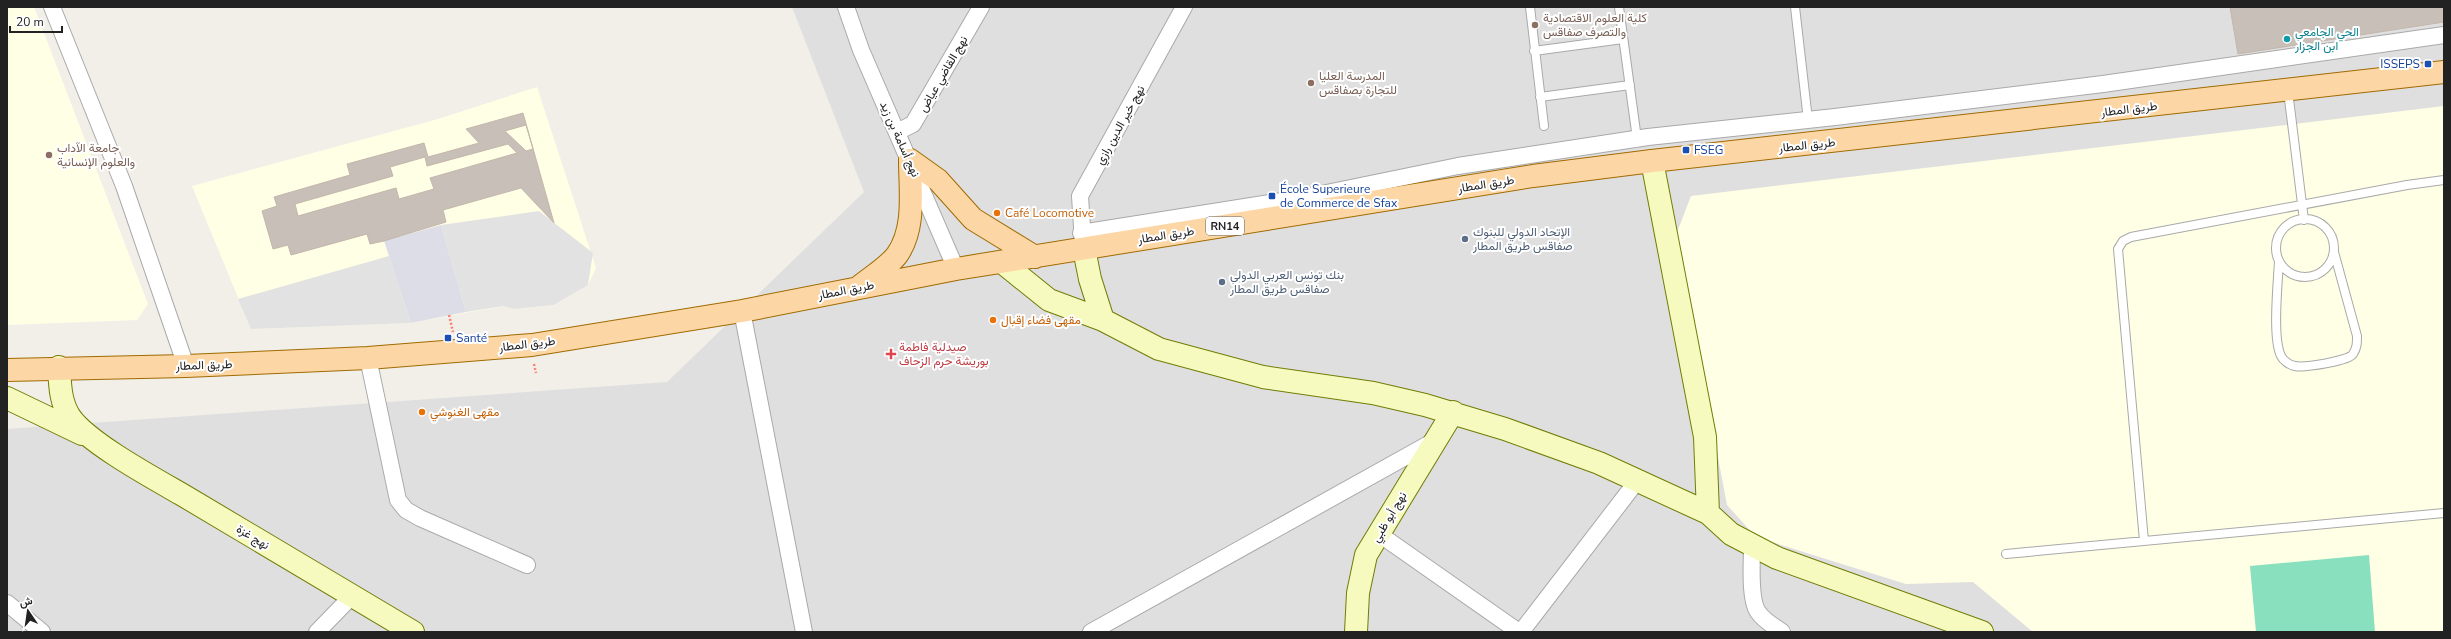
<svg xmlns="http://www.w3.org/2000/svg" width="2451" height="639" viewBox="0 0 2451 639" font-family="'Nunito Sans',Vazirmatn,sans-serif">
  <rect width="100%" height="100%" fill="#f2efe9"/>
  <path fill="#e0dfdf" d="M 792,7 L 2444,7 L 2444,632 L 7,632 L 7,429 L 667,382 L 864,192 Z"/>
  <path fill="#ffffe5" d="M 7,7 L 34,7 L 148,304 L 137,320 L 7,325 Z
    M 537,87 L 596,268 L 588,285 L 554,305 L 514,309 L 503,306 L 411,323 L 251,329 L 192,186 L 438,119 Z
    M 2444,106 L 2444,632 L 2033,632 L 1973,582 L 1906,584 L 1756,537 L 1727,505 L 1676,235 L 1691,196 Z"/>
  <path fill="#88e0be" d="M 2369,555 L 2375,632 L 2256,632 L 2250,566 Z"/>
  <path fill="#e2e2e2" d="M 539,211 L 593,253 L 588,285 L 554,305 L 514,309 L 503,306 L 466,312 L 441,225 Z
    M 389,256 L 411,323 L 251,329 L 238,299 Z"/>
  <path fill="#dddde8" d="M 441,225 L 466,312 L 411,323 L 384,241 Z"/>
  <path fill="#c7bfb8" stroke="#c4b6ab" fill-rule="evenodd" d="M 2230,7 L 2444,7 L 2444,22 L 2238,54 Z
    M 523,113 L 554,223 L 521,188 L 443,210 L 446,222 L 384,241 L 370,244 L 367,234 L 291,255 L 288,245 L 273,249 L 262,211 L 277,206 L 274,197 L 350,175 L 347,164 L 424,143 L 428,157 L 479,143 L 466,129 ZM 526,125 L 533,149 L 526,151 L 505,131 ZM 508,144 L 517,153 L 430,178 L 434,189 L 399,199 L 396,188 L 298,216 L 295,204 L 393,176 L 390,167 L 425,157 L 427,166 Z"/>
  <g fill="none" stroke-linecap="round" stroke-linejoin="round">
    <defs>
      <path id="lane" d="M 1530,7 L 1544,126
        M 1619,7 L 1637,139
        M 1795,7 L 1808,120
        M 1534,51 L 1623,39
        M 2288,91 L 2304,220
        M 1540,97 L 1630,85
        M2276 248a29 29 0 1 1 58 0a29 29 0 1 1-58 0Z
        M 2279,261 C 2278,282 2272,338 2281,356 C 2283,360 2289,365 2295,366 C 2304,368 2349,361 2353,354 C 2357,348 2357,343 2357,336 L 2334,252
        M 2144,541 L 2118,249 L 2123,241 L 2131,237 L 2407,185 L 2444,180
        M 2006,554 L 2444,513"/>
      <path id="street" d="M 52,7 L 124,186 L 186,366
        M 846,7 L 861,50 L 956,269
        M 897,132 L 913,124 L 981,7
        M 1081,233 L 1307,197 L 1458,166 L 1648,137 L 1835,117 L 2103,84 L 2444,35
        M 1083,243 L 1080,196 L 1184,7
        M 742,311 L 804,632
        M 368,358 L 398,500 L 406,510 L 420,518 L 527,565
        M 1379,534 L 1519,632
        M 1752,546 C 1752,562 1749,599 1758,612 C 1764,621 1774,626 1782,632
        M 7,603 L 42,632
        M 317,632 L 352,596
        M 1091,632 L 1434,441
        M 1521,632 L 1637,481"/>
      <path id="secondary" d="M 1652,161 L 1705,437 L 1708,513
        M 1084,249 L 1090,279 L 1103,320
        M 1003,263 L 1049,300 L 1103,320 L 1159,349 L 1263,377 L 1373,393 L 1425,405 L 1505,429 L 1599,463 L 1708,513 L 1731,534 L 1777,558 L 1982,632
        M 59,367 C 60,384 60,402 70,417 C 87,442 153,478 181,494 C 259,541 336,587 413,632
        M 7,398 L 82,434
        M 1356,632 L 1358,593 L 1366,555 L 1453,412"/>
      <path id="primary" d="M 910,160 L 938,180 L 973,219 L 1035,257
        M 859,287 C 871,277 888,267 897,255 C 916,228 910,191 910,160
        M 7,370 L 186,366 L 368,358 L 532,345 L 742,311 L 956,269 L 1533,176 L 1652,161 L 2444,72"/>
    </defs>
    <use href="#lane" stroke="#a9a9a9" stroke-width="10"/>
    <use href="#street" stroke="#a9a9a9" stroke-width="18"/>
    <use href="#secondary" stroke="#707d05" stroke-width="24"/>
    <use href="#primary" stroke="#a06b00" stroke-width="24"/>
    <path stroke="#fa8072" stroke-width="2.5" stroke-dasharray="2 2" stroke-linecap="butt" d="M 449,315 L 453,332
      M 534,364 L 536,373"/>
    <use href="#lane" stroke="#fff" stroke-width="8"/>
    <use href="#street" stroke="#fff" stroke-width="16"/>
    <use href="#secondary" stroke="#f7fabf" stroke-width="22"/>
    <use href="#primary" stroke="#fcd6a4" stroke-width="22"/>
  </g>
  <g fill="#8d6e63" stroke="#fff" stroke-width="1.5">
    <circle cx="1535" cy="25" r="4"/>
    <circle cx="1311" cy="83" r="4"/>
    <circle cx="49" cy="155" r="4"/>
  </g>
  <circle fill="#0f9aa8" stroke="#fff" stroke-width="1.5" cx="2287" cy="39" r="4"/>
  <g fill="#1a4fb4" stroke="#fff" stroke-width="1.5">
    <rect x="2424" y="60" width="8" height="8" rx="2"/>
    <rect x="1682" y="146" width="8" height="8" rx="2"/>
    <rect x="1268" y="192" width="8" height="8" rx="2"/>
    <rect x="444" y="334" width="8" height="8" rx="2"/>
  </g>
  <g fill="#e8710a" stroke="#fff" stroke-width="1.5">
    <circle cx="997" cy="213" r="4"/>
    <circle cx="993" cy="320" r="4"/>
    <circle cx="422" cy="412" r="4"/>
  </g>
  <g fill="#5c6f8a" stroke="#fff" stroke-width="1.5">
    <circle cx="1465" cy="239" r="4"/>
    <circle cx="1222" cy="282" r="4"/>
  </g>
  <path fill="#e0444e" stroke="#fff" stroke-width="1.5" d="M889 348h4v4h4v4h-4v4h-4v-4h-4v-4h4z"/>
  <g text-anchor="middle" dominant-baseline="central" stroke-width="4" stroke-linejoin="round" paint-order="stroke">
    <rect fill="#fff" stroke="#646464" stroke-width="1" x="1206" y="217" width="38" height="18" rx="3"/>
    <g font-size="11" font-weight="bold" fill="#222">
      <text x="1225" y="226">RN14</text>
    </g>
    <g font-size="12" fill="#785e54" stroke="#fff" text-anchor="start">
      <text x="1543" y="18">كلية العلوم الاقتصادية<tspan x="1543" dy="14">والتصرف صفاقس</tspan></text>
      <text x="1319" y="76">المدرسة العليا<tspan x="1319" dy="14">للتجارة بصفاقس</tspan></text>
      <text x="57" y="148">جامعة الآداب<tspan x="57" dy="14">والعلوم الإنسانية</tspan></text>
    </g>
    <g font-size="12" fill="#0d838f" stroke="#fff" text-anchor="start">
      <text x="2295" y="32">الحي الجامعي<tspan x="2295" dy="14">ابن الجزار</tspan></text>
    </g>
    <g font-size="12" fill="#164399" stroke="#fff" text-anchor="start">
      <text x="2420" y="64" text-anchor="end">ISSEPS</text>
      <text x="1694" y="150">FSEG</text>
      <text x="1280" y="189">École Superieure<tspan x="1280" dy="14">de Commerce de Sfax</tspan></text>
      <text x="456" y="338">Santé</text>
    </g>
    <g font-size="12" fill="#222" stroke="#fff">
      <text transform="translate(943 74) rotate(-60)">نهج القاضي عياض</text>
      <text transform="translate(2129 109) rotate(-7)">طريق المطار</text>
      <text transform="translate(1120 125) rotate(-61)">نهج خير الدين رازي</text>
      <text transform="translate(900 139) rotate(66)">نهج أسامة بن زيد</text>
      <text transform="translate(1807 145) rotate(-6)">طريق المطار</text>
      <text transform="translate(1486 184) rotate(-9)">طريق المطار</text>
      <text transform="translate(1166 235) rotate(-9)">طريق المطار</text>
      <text transform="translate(846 290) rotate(-11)">طريق المطار</text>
      <text transform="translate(527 344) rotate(-7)">طريق المطار</text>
      <text transform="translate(204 365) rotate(-2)">طريق المطار</text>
      <text transform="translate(1389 517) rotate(-59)">نهج أبو ظبي</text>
      <text transform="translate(253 537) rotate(31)">نهج غزة</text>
    </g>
    <g font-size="12" fill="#c56008" stroke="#fff" text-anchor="start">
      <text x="1005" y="213">Café Locomotive</text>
      <text x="1001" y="320">مقهى فضاء إقبال</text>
      <text x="430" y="412">مقهى الغنوشي</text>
    </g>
    <g font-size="12" fill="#4e5e75" stroke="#fff" text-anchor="start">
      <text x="1473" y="232">الإتحاد الدولي للبنوك<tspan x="1473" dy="14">صفاقس طريق المطار</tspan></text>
      <text x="1230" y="275">بنك تونس العربي الدولي<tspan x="1230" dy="14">صفاقس طريق المطار</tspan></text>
    </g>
    <g font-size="12" fill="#be3a42" stroke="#fff" text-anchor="start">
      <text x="899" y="347">صيدلية فاطمة<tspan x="899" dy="14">بوريشة حرم الزحاف</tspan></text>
    </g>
  </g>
  <rect width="2451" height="639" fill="none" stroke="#222222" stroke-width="16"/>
  <g transform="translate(28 611) rotate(347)" stroke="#ffffff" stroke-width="3" paint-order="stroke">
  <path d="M0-3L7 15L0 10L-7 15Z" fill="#222222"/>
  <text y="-6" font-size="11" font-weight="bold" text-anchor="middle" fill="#222222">ش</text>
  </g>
  <path d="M10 26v6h52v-6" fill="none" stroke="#222222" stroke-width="2"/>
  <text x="16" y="26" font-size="12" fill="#222222" stroke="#ffffff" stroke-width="3" paint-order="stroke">20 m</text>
</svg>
